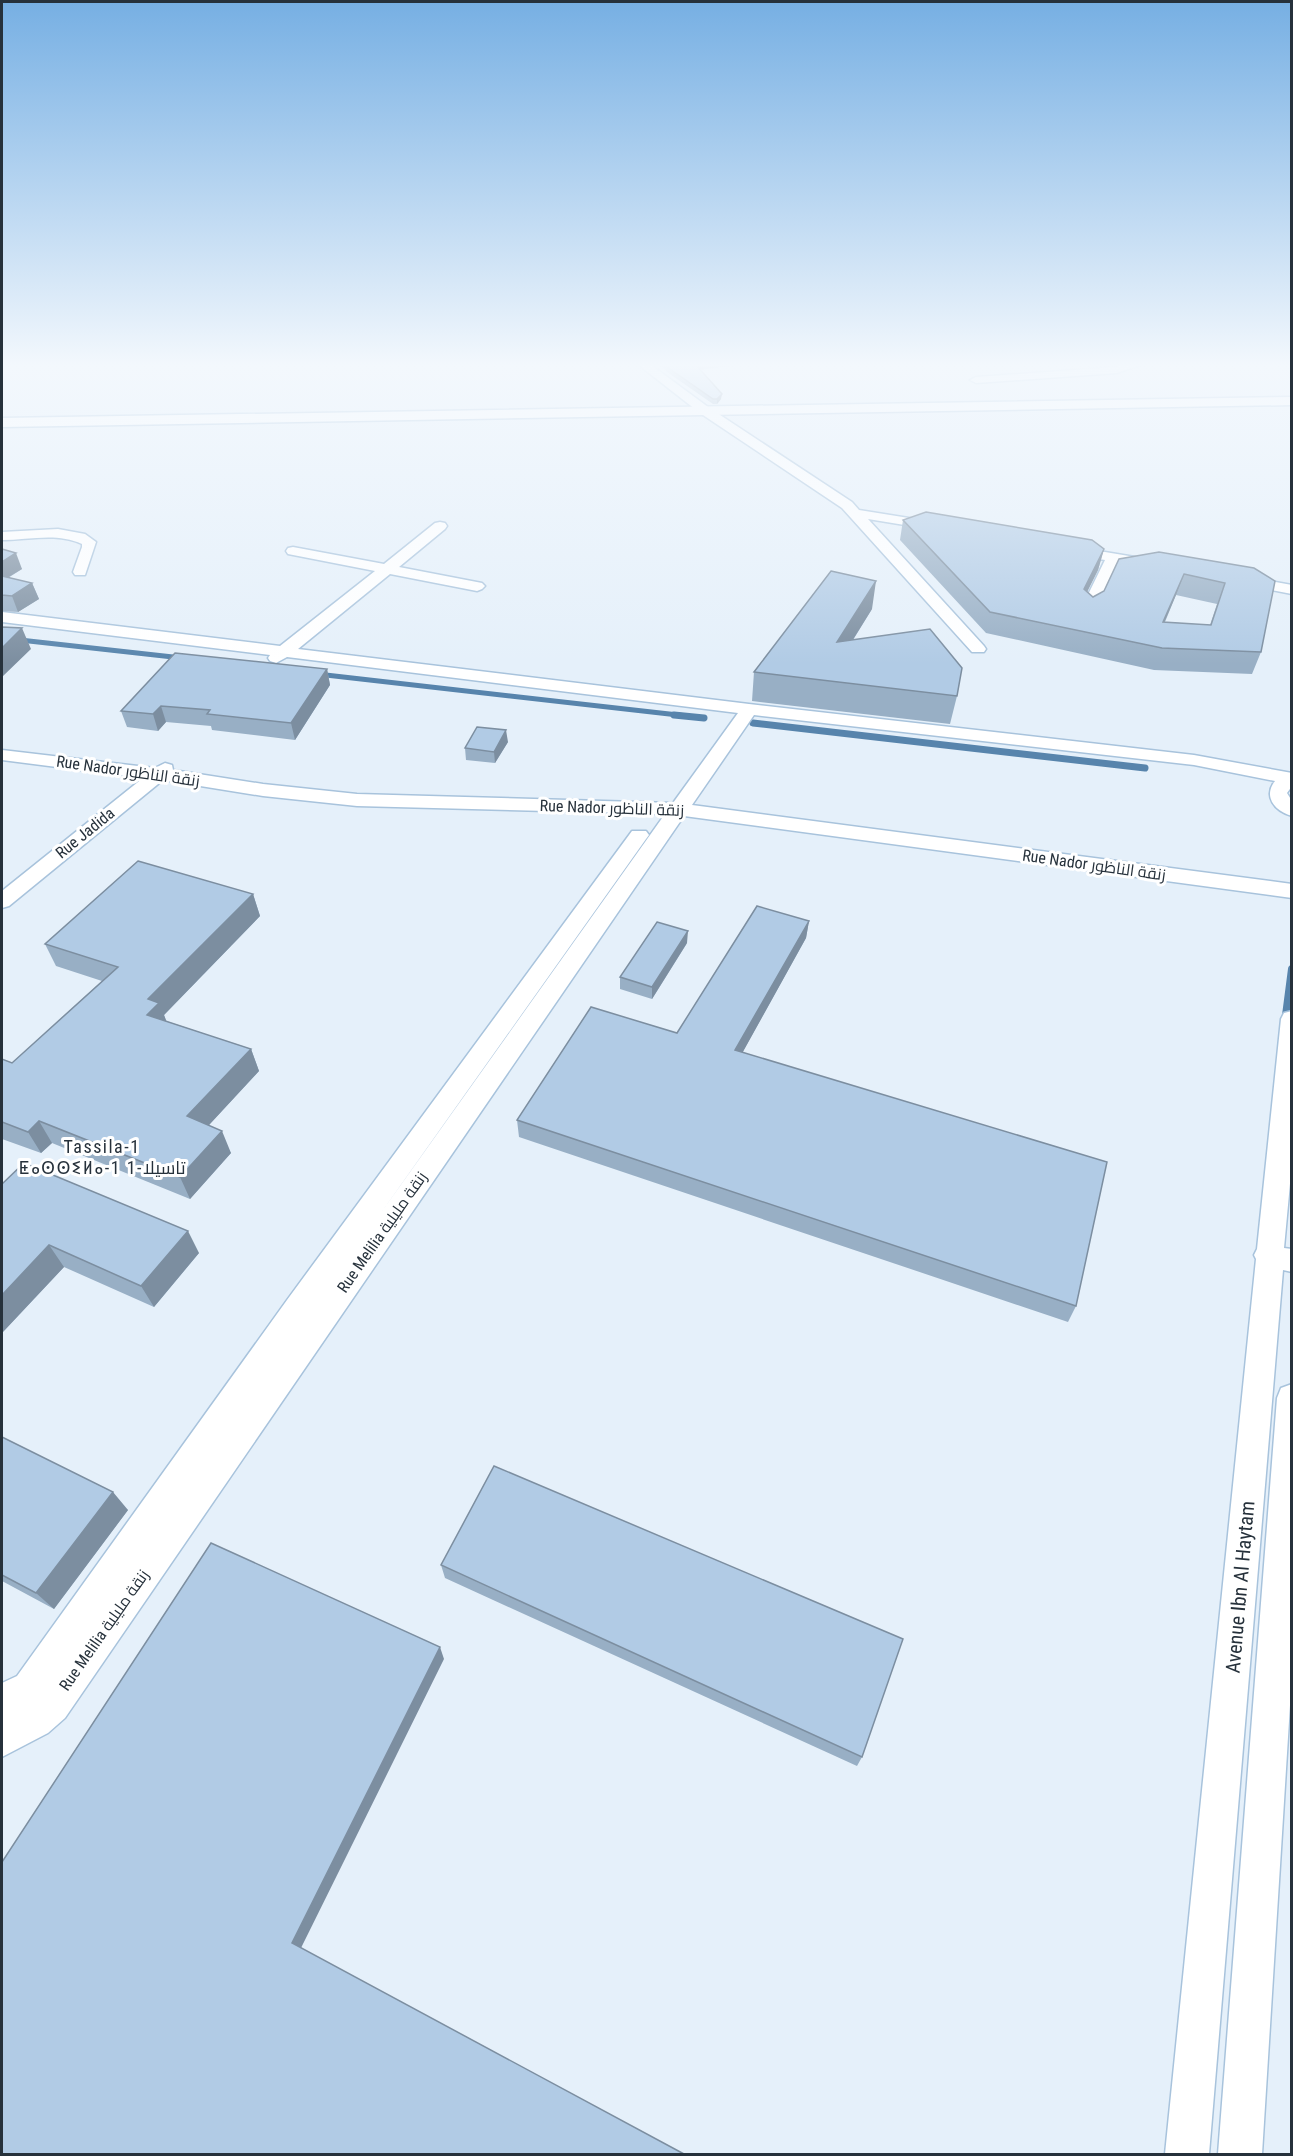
<svg xmlns="http://www.w3.org/2000/svg" width="1293" height="2156" viewBox="0 0 1293 2156" font-family="'Roboto Condensed',Cairo,'Noto Sans Tifinagh',sans-serif">
  <rect width="100%" height="100%" fill="#e5f0fa"/>
  <g fill="none" stroke-linecap="round" stroke-linejoin="round">
    <path stroke="#5784ac" stroke-width="5" d="M 2,638 L 182,658
      M 317,674 L 687,716"/>
    <path stroke="#5784ac" stroke-width="7" d="M 674,715 L 704,718
      M 753,723 L 1145,768"/>
    <path stroke="#5784ac" stroke-width="8" d="M 1285,1023 L 1292,969"/>
    <defs>
      <path id="minor" d="M 635,362 L 647,362 L 708,407 L 852,502 L 859,510 L 940,523 L 942,526 L 935,530 L 868,519 L 984,646 L 986,649 L 984,652 L 972,652 L 842,508 L 700,413 Z
        M 1131,362 L 1149,362 L 1117,373 L 976,383 L 970,380 L 976,377 L 1116,367 Z
        M 440,522 L 445,523 L 447,526 L 445,529 L 399,567 L 482,583 L 485,586 L 482,589 L 477,591 L 390,574 L 298,649 L 749,704 L 1194,755 L 1292,773 L 1292,786 L 1287,793 L 1292,801 L 1292,816 C 1274,811 1263,796 1275,781 L 1194,765 L 754,715 L 692,805 L 1292,884 L 1292,898 L 684,816 L 65,1718 L 48,1733 L 2,1757 L 2,1683 L 17,1676 L 287,1300 L 632,831 L 646,831 L 649,835 L 646,839 L 378,1217 L 665,814 L 357,806 L 263,796 L 163,780 L 9,906 L 2,908 L 2,891 L 143,778 L 2,760 L 2,750 L 155,768 L 165,763 L 172,765 L 173,770 L 263,784 L 357,794 L 673,803 L 738,713 L 287,657 L 276,663 L 270,661 L 268,658 L 270,655 L 2,622 L 2,612 L 280,646 L 375,571 L 288,554 L 286,551 L 288,548 L 293,547 L 384,564 L 435,523 Z
        M 58,529 L 85,534 L 96,542 L 85,575 L 75,575 L 73,572 L 82,547 L 82,544 C 57,532 28,540 2,540 L 2,532 Z
        M 1069,546 L 1153,560 L 1160,564 L 1153,568 L 1119,563 L 1096,611 L 1088,616 L 1080,611 L 1105,560 L 1064,553 L 1062,550 L 1064,547 Z
        M 1241,576 L 1292,585 L 1292,594 L 1236,583 L 1234,580 L 1236,577 Z
        M 1292,1011 L 1292,1162 L 1284,1248 L 1292,1249 L 1292,1272 L 1283,1270 L 1209,2154 L 1165,2154 L 1256,1259 L 1254,1255 L 1257,1249 L 1281,1019 L 1284,1013 Z
        M 1292,1384 L 1292,1673 L 1262,2154 L 1218,2154 L 1277,1398 L 1281,1388 Z"/>
      <path id="tertiary" d="M 1292,397 L 1292,405 L 2,427 L 2,418 Z"/>
    </defs>
    <use href="#minor" stroke="#a8c3dc" stroke-width="3"/>
    <use href="#tertiary" stroke="#a8c3dc" stroke-width="3"/>
    <use href="#minor" fill="#fff" fill-rule="evenodd"/>
    <use href="#tertiary" fill="#fff" fill-rule="evenodd"/>
  </g>
  <path fill="#98afc5" fill-rule="evenodd" d="M 658,362 L 760,362 L 700,370 L 721,399 L 717,404 L 713,404 L 667,372 Z
    M 903,520 L 1104,549 L 1098,570 L 1087,592 L 1093,597 L 1104,591 L 1119,559 L 1275,581 L 1261,652 L 1252,674 L 1154,670 L 986,633 L 900,540 ZM 1176,595 L 1217,604 L 1210,625 L 1165,622 Z
    M 2,549 L 22,569 L 8,578 L 32,583 L 39,599 L 18,612 L 2,611 Z
    M 872,609 L 853,640 L 957,696 L 950,724 L 752,701 L 754,672 Z
    M 327,669 L 330,685 L 295,740 L 212,730 L 211,726 L 166,722 L 158,731 L 127,727 L 121,711 Z
    M 508,742 L 495,763 L 466,760 L 465,748 Z
    M 253,894 L 260,916 L 164,1015 L 166,1021 L 251,1049 L 259,1071 L 208,1126 L 231,1153 L 190,1199 L 52,1143 L 41,1153 L 2,1139 L 2,1059 L 12,1063 L 102,981 L 56,966 L 45,944 Z
    M 809,921 L 806,938 L 742,1053 L 1076,1306 L 1068,1322 L 519,1137 L 517,1120 L 677,1033 Z
    M 687,943 L 652,999 L 620,989 L 620,977 Z
    M 2,1184 L 199,1253 L 154,1307 L 64,1267 L 2,1333 Z
    M 2,1437 L 128,1510 L 54,1609 L 2,1581 Z
    M 441,1565 L 862,1757 L 857,1766 L 445,1578 Z"/>
  <path fill="#7c8ea0" d="M 720,362 L 760,362 L 695,370 L 696,365 Z
    M 722,394 L 721,399 L 717,404 L 717,399 Z
    M 1104,549 L 1098,570 L 1078,610 L 1084,589 Z
    M 16,553 L 22,569 L 2,581 L 2,562 Z
    M 1184,574 L 1176,595 L 1155,644 L 1163,622 Z
    M 876,581 L 872,609 L 834,670 L 837,642 Z
    M 32,583 L 39,599 L 18,612 L 12,596 Z
    M 22,628 L 31,649 L 2,677 L 2,648 Z
    M 327,669 L 330,685 L 295,740 L 291,723 Z
    M 161,706 L 166,722 L 158,731 L 153,714 Z
    M 506,730 L 508,742 L 495,763 L 494,752 Z
    M 253,894 L 260,916 L 164,1015 L 168,1025 L 147,1015 L 148,999 Z
    M 809,921 L 806,938 L 734,1068 L 735,1050 Z
    M 688,931 L 687,943 L 652,999 L 652,987 Z
    M 251,1049 L 259,1071 L 197,1138 L 187,1116 Z
    M 39,1121 L 52,1143 L 41,1153 L 28,1132 Z
    M 222,1131 L 231,1153 L 190,1199 L 180,1177 Z
    M 188,1231 L 199,1253 L 154,1307 L 141,1286 Z
    M 49,1245 L 64,1267 L 2,1333 L 2,1295 Z
    M 113,1492 L 128,1510 L 54,1609 L 36,1593 Z
    M 440,1647 L 444,1659 L 301,1948 L 292,1943 Z"/>
  <path fill="#b1cbe5" stroke="#7c8ea0" stroke-width="1.5" fill-rule="evenodd" d="M 663,362 L 720,362 L 696,365 L 722,394 L 717,399 L 713,399 L 667,367 Z
    M 926,512 L 1092,540 L 1104,549 L 1084,589 L 1093,597 L 1104,591 L 1119,559 L 1159,552 L 1254,568 L 1275,581 L 1261,652 L 1162,648 L 990,612 L 903,520 ZM 1184,574 L 1225,583 L 1211,625 L 1163,622 Z
    M 2,549 L 16,553 L 2,562 Z
    M 831,571 L 876,581 L 837,642 L 930,629 L 962,668 L 957,696 L 754,672 Z
    M 2,576 L 32,583 L 12,596 L 2,595 Z
    M 2,627 L 22,628 L 2,648 Z
    M 175,653 L 327,669 L 291,723 L 207,714 L 210,710 L 161,706 L 153,714 L 121,711 Z
    M 477,727 L 506,730 L 494,752 L 465,748 Z
    M 138,861 L 253,894 L 148,999 L 159,1003 L 147,1015 L 251,1049 L 187,1116 L 222,1131 L 180,1177 L 39,1121 L 28,1132 L 2,1122 L 2,1059 L 12,1063 L 118,967 L 45,944 Z
    M 757,906 L 809,921 L 735,1050 L 1107,1162 L 1076,1306 L 517,1120 L 591,1007 L 677,1033 Z
    M 657,922 L 688,931 L 652,987 L 620,977 Z
    M 24,1163 L 188,1231 L 141,1286 L 49,1245 L 2,1295 L 2,1184 Z
    M 2,1437 L 113,1492 L 36,1593 L 2,1575 Z
    M 494,1466 L 903,1639 L 862,1757 L 441,1565 Z
    M 211,1543 L 440,1647 L 292,1943 L 684,2154 L 2,2154 L 2,1862 Z"/>
  <linearGradient id="sky" x2="0" y2="1"><stop stop-color="#76afe3"/><stop offset="0.55" stop-color="#f3f8fd"/><stop offset="1" stop-color="#f3f8fd" stop-opacity="0"/></linearGradient>
  <rect width="1293" height="664" fill="url(#sky)"/>
  <g text-anchor="middle" dominant-baseline="central" stroke-width="6" stroke-linejoin="round" paint-order="stroke">
    <g font-size="16" fill="#26313b" stroke="#fff">
      <text transform="translate(128 771) rotate(8)">Rue Nador زنقة الناظور</text>
      <text transform="translate(612 808) rotate(2)">Rue Nador زنقة الناظور</text>
      <text transform="translate(85 833) rotate(-39)">Rue Jadida</text>
      <text transform="translate(1094 865) rotate(8)">Rue Nador زنقة الناظور</text>
      <text transform="translate(382 1232) rotate(-55)">Rue Melilia زنقة مليلية</text>
      <text transform="translate(104 1630) rotate(-55)">Rue Melilia زنقة مليلية</text>
    </g>
    <g font-size="18" letter-spacing="1.5" fill="#26313b" stroke="#fff">
      <text x="102" y="1146">Tassila-1<tspan x="102" dy="21">ⵟⴰⵙⵙⵉⵍⴰ-1 1-تاسيلا</tspan></text>
    </g>
    <g font-size="20" fill="#26313b" stroke="#fff">
      <text transform="translate(1240 1587) rotate(-85)">Avenue Ibn Al Haytam</text>
    </g>
  </g>
  <rect width="1293" height="2156" fill="none" stroke="#26313b" stroke-width="6"/>
</svg>
